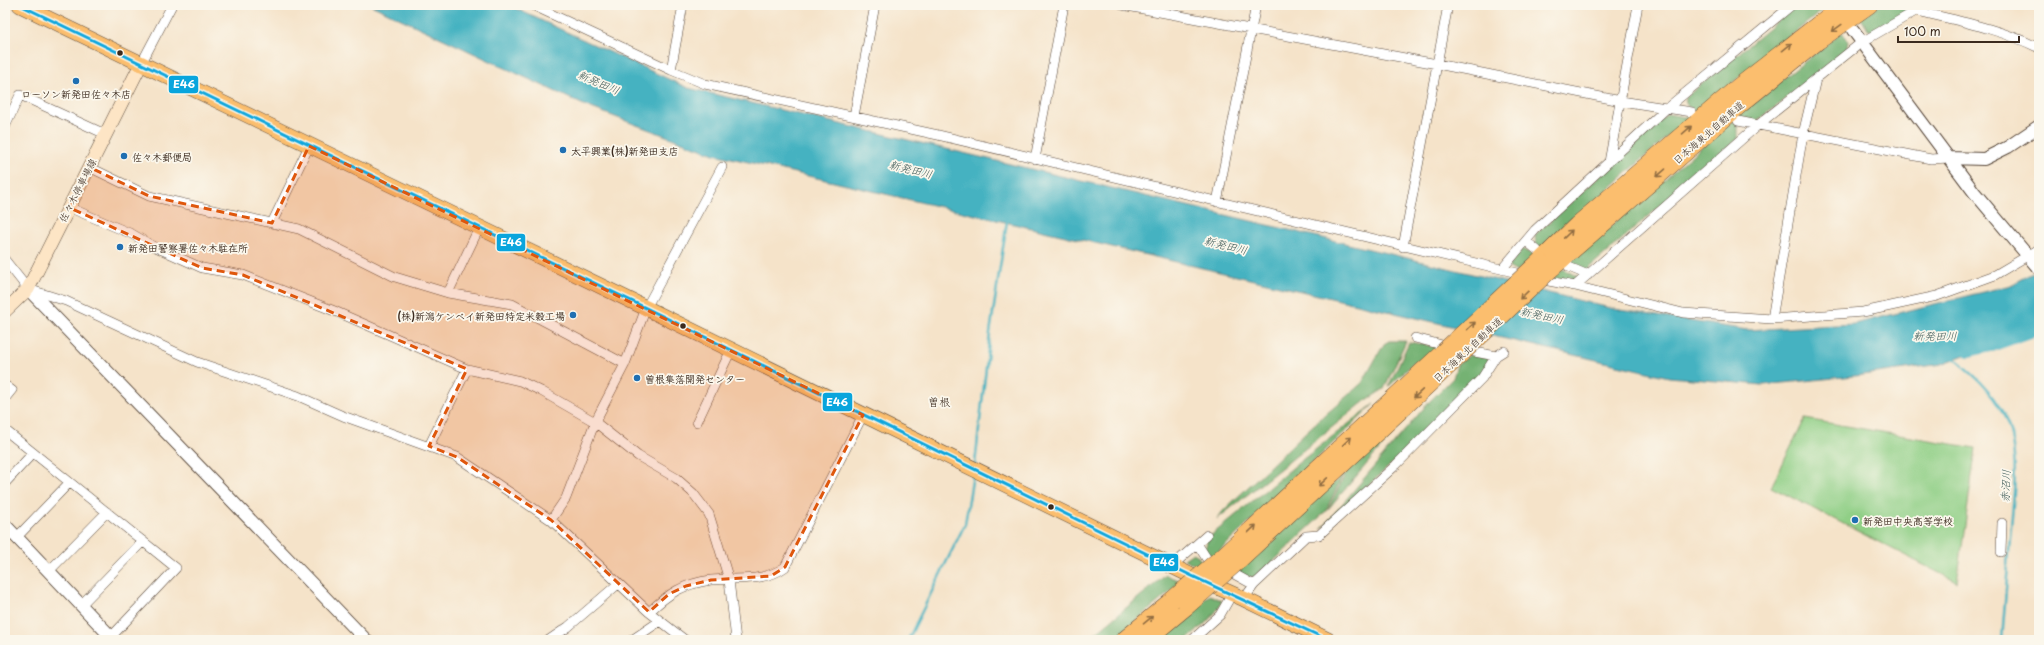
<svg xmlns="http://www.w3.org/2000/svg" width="2044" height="645" viewBox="0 0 2044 645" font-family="'Playpen Sans','Klee One',sans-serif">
  <rect width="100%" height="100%" fill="#fbf7ec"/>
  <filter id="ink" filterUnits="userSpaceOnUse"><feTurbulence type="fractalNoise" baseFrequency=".025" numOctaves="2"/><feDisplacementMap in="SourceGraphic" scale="8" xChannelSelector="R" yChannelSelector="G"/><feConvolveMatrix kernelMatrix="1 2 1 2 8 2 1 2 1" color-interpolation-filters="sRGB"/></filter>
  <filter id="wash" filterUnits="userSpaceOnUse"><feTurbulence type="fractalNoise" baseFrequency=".012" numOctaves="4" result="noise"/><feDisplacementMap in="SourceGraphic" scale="16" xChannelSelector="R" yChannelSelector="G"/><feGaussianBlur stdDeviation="0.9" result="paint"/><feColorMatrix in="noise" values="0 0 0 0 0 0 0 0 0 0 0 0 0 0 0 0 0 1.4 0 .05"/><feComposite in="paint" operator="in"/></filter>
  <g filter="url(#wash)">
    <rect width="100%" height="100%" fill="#f5e3c9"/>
    <path fill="#90cf86" stroke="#667c52" d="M 1805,419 L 1976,448 L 1957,582 L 1771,487 Z"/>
    <path fill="#74b273" stroke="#586e48" d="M 1797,5 L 1821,5 L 1824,9 L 1696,112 C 1689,108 1684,105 1686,97 Z
      M 1879,5 L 1923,5 L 1875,31 L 1868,30 L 1861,18 Z
      M 1842,32 L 1848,41 L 1846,52 L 1756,122 L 1733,119 Z
      M 1667,114 L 1684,117 L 1692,115 L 1541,249 L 1536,247 L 1535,235 Z
      M 1731,121 L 1738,123 L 1738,139 L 1584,272 L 1570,264 L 1580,253 Z
      M 1522,249 L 1534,255 L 1517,272 L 1508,267 Z
      M 1563,269 L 1578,277 L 1571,284 L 1551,280 Z
      M 1389,341 L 1406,341 L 1384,389 L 1365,401 L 1217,519 L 1223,511 L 1310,428 L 1362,383 L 1384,344 Z
      M 1409,342 L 1437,347 L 1425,359 L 1415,362 L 1388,387 Z
      M 1470,355 L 1488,358 L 1489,361 L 1483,373 L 1444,410 L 1421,437 L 1321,529 L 1429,402 L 1453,378 L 1457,365 Z
      M 1374,404 L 1212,558 L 1205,551 L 1208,538 L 1302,460 Z
      M 1409,413 L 1410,414 L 1328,509 L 1347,471 Z
      M 1343,475 L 1325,512 L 1259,575 C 1249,579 1244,577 1234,572 Z
      M 1193,553 L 1197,555 L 1203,564 L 1199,567 L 1184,559 Z
      M 1166,575 L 1182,582 L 1113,640 L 1087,640 Z
      M 1210,595 L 1222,601 C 1215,617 1199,629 1186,640 L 1155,640 Z"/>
    <path fill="#45b2c1" stroke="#406e70" d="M 371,5 L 508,5 L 688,88 L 1399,256 L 1614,309 L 1747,330 L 1854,324 L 2011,285 L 2039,270 L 2039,325 L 1942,364 L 1854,376 L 1763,385 L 1669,377 L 714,154 L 586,106 Z"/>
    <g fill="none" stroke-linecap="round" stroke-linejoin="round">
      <path stroke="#45b2c1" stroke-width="2.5" d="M 1952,357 C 1972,373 1991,389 2003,413 C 2022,452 2013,498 2010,539 C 2007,573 2005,606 2002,640
        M 975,464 L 990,333 L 1007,221
        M 908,640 L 965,524 L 973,475"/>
      <path stroke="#45b2c1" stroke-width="14" d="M 1969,350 L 1991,345 L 2039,328"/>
    </g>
  </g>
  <g filter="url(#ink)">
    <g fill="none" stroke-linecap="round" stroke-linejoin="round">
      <defs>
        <path id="pedestrian" d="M 5,384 L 13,390 L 5,400"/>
        <path id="minor" d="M 532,5 L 671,70 L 705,84 L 938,135 L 1526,275
          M 1122,5 L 1437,64 L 1621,101 L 1692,112
          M 1917,11 C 1958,21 2001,29 2039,48
          M 141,64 L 172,5
          M 671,70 L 683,5
          M 854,116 L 875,5
          M 1738,121 L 1931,159 L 1949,158
          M 5,127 L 20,95 L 105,134
          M 1035,159 L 1064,5
          M 1609,162 L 1638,5
          M 89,167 L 149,196 L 299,229 L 395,277 L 448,293 L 512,304 L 625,364
          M 1217,202 L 1256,5
          M 68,207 L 132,234 L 151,245 L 202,268 L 243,275 L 337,312 L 467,369 L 520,381 L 541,391 L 595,422 L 638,456 L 676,478 L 693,493 L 709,514 L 729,580 L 736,640
          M 272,223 L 309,146
          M 1526,241 L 1537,250
          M 1403,247 L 1448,5
          M 5,260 L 28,289 L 66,301 L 197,362 L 298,396 L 343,416 L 457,457 L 551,520 L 649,612 L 685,640
          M 1569,267 L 1588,275
          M 1502,269 L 1535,230 L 1667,108 L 1792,5
          M 1538,279 L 1575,286 L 1758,125 L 1862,42 L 1926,5
          M 1575,286 L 1683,313 L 1772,319 L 1863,312 L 1937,296 L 1995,275 L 2039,249
          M 448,293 L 479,228
          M 1772,319 L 1803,134 L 1816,79
          M 1415,338 L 1450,347
          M 1464,350 L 1496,356
          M 697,422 L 731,350
          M 5,430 L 176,568 L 111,637
          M 429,446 L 467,369
          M 5,483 L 33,453
          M 551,520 L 566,498 L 595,422 L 625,364 L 646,308 L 722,167
          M 17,537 L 69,483
          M 1198,545 L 1207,559 L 1254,585
          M 2001,552 L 2002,523
          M 1172,566 L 1207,535
          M 49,571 L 107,512
          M 1244,599 L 1254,585 L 1306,536 L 1319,535 L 1396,465 L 1482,378 L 1496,356 L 1504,351
          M 81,605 L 143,541
          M 649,612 C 669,593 683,584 711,580 C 736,577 763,583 785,567 L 863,415
          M 549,640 L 568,627 L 618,584
          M 632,640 L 660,621
          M 1192,640 L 1220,615 L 1232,594"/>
        <path id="tertiary" d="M 1853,30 L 1974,192 L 2039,269
          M 1949,158 L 1984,159 L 2008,147 L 2039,126
          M 28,289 L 366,640
          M 5,525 L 114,640"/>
        <path id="secondary" d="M 5,311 L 28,289 L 141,64"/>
        <path id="primary" d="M 20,5 L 646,308 L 1190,575 L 1244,599 L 1328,640"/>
        <path id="motorway" d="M 1540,261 L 1577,225 L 1738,87 L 1843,5
          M 1552,268 L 1741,104 L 1818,41 L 1869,5
          M 1223,556 L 1442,353
          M 1236,563 L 1457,358
          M 1124,640 L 1172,600
          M 1146,640 L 1187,606"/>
      </defs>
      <use href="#pedestrian" stroke="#574638" stroke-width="8"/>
      <use href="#minor" stroke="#574638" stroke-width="10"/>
      <use href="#tertiary" stroke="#574638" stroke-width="14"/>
      <use href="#secondary" stroke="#574638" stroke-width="14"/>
      <use href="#primary" stroke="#574638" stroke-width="16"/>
      <use href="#motorway" stroke="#574638" stroke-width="18"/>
      <use href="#pedestrian" stroke="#fff" stroke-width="7"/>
      <use href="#minor" stroke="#fff" stroke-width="9"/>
      <use href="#tertiary" stroke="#fff" stroke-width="12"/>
      <use href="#secondary" stroke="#fde5c5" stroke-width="13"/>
      <use href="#primary" stroke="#fbbe6e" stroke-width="15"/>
      <use href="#motorway" stroke="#fbbe6e" stroke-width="17"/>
      <defs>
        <path id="motorway-bridge" d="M 1442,353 L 1540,261
          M 1457,358 L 1552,268
          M 1172,600 L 1223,556
          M 1187,606 L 1236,563"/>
      </defs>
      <use href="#motorway-bridge" stroke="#574638" stroke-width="18" stroke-linecap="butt"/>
      <use href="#motorway-bridge" stroke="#fbbe6e" stroke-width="17"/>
      <defs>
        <path id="bus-1" d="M 20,5 L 646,308 L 1190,575 L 1328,640"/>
      </defs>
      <use href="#bus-1" stroke="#fbf7ec" stroke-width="6"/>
      <use href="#bus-1" stroke="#09a5dd" stroke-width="3"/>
    </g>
    <defs><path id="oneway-shaft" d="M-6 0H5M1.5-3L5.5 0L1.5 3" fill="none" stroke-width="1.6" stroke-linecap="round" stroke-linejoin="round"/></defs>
    <g stroke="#916d42">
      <use href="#oneway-shaft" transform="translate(1837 28) rotate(144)"/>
      <use href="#oneway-shaft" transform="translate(1787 47) rotate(-39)"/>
      <use href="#oneway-shaft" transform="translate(1687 130) rotate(-41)"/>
      <use href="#oneway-shaft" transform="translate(1661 173) rotate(139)"/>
      <use href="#oneway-shaft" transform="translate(1568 234) rotate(-44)"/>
      <use href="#oneway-shaft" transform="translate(1524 295) rotate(136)"/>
      <use href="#oneway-shaft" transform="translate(1471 326) rotate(-43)"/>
      <use href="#oneway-shaft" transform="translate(1418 394) rotate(137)"/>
      <use href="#oneway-shaft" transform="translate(1347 441) rotate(-43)"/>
      <use href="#oneway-shaft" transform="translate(1323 482) rotate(137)"/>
      <use href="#oneway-shaft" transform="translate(1252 529) rotate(-43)"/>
      <use href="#oneway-shaft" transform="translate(1148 620) rotate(-40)"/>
    </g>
  </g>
  <path fill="#df570d" fill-opacity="0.2" stroke="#df570d" stroke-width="3" stroke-dasharray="8 5" stroke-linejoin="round" d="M 309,146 L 863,415 L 785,567 L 771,576 L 711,580 L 686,586 L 669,594 L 649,612 L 551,520 L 457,457 L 429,446 L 467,369 L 243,275 L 202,268 L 68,207 L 89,167 L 149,196 L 272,223 Z"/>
  <g fill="#3b2a1e" stroke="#fbf7ec" stroke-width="1.5">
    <circle cx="120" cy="53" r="3.5"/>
    <circle cx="683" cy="326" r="3.5"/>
    <circle cx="1051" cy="507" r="3.5"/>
  </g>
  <g fill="#1f6fb2" stroke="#fbf7ec" stroke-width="1.5">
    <circle cx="76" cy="81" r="4"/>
    <circle cx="563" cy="150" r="4"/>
    <circle cx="124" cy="156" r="4"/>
    <circle cx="120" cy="247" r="4"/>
    <circle cx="573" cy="315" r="4"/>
    <circle cx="637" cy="378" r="4"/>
    <circle cx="1855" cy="520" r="4"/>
  </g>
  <g text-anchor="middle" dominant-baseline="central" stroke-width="3.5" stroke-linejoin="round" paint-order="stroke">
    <g font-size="10" font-weight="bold" fill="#3b2a1e" stroke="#fbf7ec" text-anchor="start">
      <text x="76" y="93" text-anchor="middle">ローソン新発田佐々木店</text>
      <text x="571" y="150">太平興業(株)新発田支店</text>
      <text x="132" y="156">佐々木郵便局</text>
      <text x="128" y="247">新発田警察署佐々木駐在所</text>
      <text x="565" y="315" text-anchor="end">(株)新潟ケンベイ新発田特定米穀工場</text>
      <text x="645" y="378">曽根集落開発センター</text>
      <text x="1863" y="520">新発田中央高等学校</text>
    </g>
    <g font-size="10" fill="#3b2a1e" stroke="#fbf7ec">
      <text transform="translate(1708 132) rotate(-41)">日本海東北自動車道</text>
      <text transform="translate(77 190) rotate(-63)">佐々木停車場線</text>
      <text transform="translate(1467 349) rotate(-43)">日本海東北自動車道</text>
    </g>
    <g font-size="11" font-style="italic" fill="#3e5a57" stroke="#fbf7ec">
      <text transform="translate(599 82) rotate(23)">新発田川</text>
      <text transform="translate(911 169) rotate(14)">新発田川</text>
      <text transform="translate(1226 245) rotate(14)">新発田川</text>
      <text transform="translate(1542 315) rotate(12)">新発田川</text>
      <text x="1935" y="335">新発田川</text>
      <text transform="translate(2005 486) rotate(-87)">赤沼川</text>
    </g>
    <g font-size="11" fill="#3b2a1e" stroke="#fbf7ec">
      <text x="939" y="401">曽根</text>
    </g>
  </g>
  <g stroke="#fbf7ec" stroke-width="1.5">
    <rect x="168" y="75" width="31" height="19" rx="4" fill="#09a5dd"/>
    <rect x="496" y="233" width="30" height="19" rx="4" fill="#09a5dd"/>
    <rect x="822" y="392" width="31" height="20" rx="4" fill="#09a5dd"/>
    <rect x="1149" y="553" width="30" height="19" rx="4" fill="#09a5dd"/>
  </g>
  <g font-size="11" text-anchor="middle" font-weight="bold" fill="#fff">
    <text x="184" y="88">E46</text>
    <text x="511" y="246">E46</text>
    <text x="837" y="406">E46</text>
    <text x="1164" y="566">E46</text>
  </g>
  <rect width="2044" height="645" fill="none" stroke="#fbf7ec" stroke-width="20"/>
  <path d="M1898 36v6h121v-6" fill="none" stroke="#3b2a1e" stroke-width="2"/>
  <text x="1904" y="36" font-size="12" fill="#3b2a1e" stroke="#fbf7ec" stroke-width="3" paint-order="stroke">100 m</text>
</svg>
